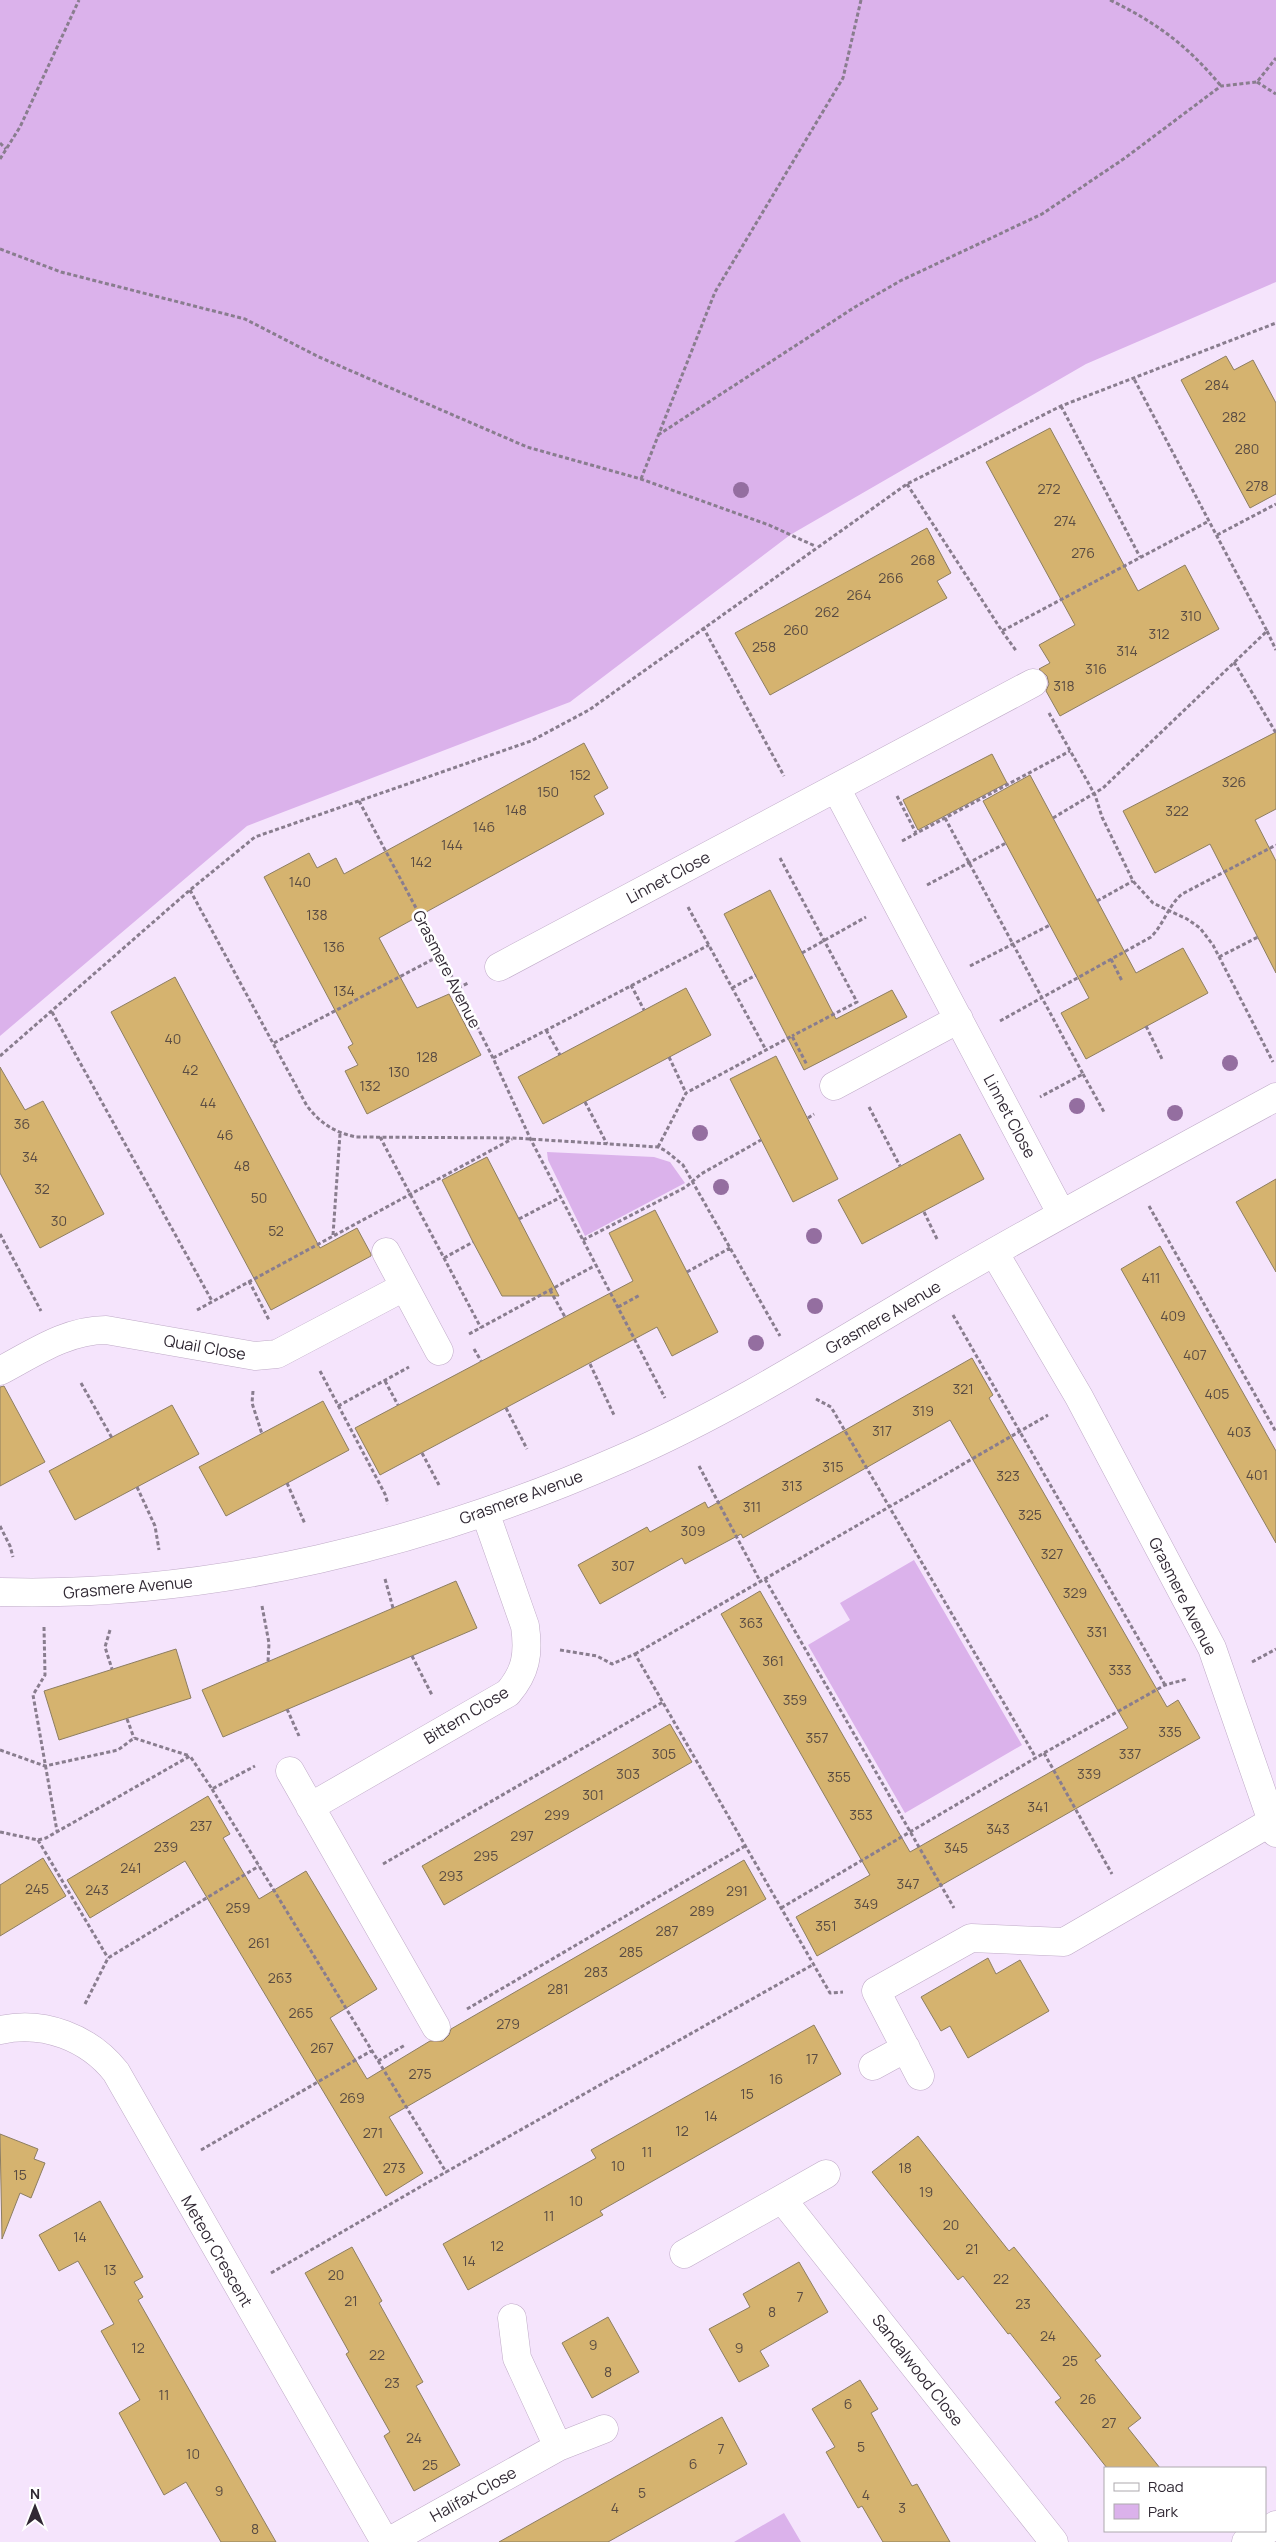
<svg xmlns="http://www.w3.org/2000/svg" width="1276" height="2542" viewBox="0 0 1276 2542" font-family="Manrope,sans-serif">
  <rect width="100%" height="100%" fill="#f5e4fc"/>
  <path fill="#dbb2eb" d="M 0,0 L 1276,0 L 1276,282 L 1086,364 L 790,535 L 570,702 L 247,826 L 0,1036 Z
    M 547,1152 L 654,1157 L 670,1162 L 685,1183 L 585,1236 L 548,1160 Z
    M 914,1560 L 1022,1745 L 905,1813 L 808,1645 L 850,1620 L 840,1603 Z
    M 784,2513 L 801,2542 L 734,2542 Z"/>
  <path fill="#d5b36f" stroke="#8d7e61" d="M 1226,356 L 1234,370 L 1253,360 L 1276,403 L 1276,494 L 1250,508 L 1181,380 Z
    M 1050,428 L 1138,591 L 1185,565 L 1219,629 L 1060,716 L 1046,691 L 1049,684 L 1047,676 L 1039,669 L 1050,663 L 1039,645 L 1075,625 L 986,462 Z
    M 927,528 L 951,573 L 937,581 L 947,598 L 770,695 L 735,633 Z
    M 1276,732 L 1276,809 L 1255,820 L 1276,861 L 1276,973 L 1210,844 L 1155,873 L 1123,811 Z
    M 584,743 L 608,788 L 594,796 L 604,814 L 379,938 L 417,1008 L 449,994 L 481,1055 L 367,1114 L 345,1071 L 358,1065 L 348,1047 L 353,1044 L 264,877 L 309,853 L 317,868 L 336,858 L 344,874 Z
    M 992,754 L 1007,783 L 918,830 L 903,800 Z
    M 1030,775 L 1136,973 L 1183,948 L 1208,993 L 1086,1059 L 1061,1013 L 1089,998 L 983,801 Z
    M 770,890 L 836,1019 L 892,990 L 907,1017 L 804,1070 L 724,914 Z
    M 175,977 L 320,1248 L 357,1228 L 371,1254 L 371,1256 L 271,1310 L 111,1012 Z
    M 686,988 L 711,1035 L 543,1124 L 518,1077 Z
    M 776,1056 L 838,1179 L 793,1202 L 730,1079 Z
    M 0,1067 L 25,1110 L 43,1101 L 104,1214 L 40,1248 L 0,1173 Z
    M 960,1134 L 984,1179 L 862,1244 L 838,1200 Z
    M 487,1157 L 519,1219 L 559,1296 L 502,1296 L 473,1242 L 442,1180 Z
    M 1276,1179 L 1276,1272 L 1236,1202 Z
    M 655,1210 L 718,1332 L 672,1356 L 657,1327 L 380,1475 L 355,1428 L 633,1281 L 609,1233 Z
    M 1160,1246 L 1276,1451 L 1276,1543 L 1121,1269 Z
    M 972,1358 L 993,1395 L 989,1398 L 1167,1707 L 1178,1700 L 1200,1738 L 817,1956 L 796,1917 L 870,1875 L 721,1614 L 760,1591 L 910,1852 L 1128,1728 L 950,1420 L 743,1538 L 741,1534 L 685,1564 L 682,1558 L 600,1604 L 578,1565 L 647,1527 L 650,1532 L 705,1502 L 708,1508 Z
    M 4,1386 L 45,1462 L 0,1486 L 0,1387 Z
    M 323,1401 L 349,1450 L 226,1516 L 199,1467 Z
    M 172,1405 L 199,1454 L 75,1520 L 49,1471 Z
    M 456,1581 L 477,1628 L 223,1737 L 202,1690 Z
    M 176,1649 L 191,1698 L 59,1740 L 44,1691 Z
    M 670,1724 L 692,1762 L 444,1905 L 422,1866 Z
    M 208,1796 L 230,1834 L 223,1838 L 259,1899 L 306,1871 L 377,1989 L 330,2018 L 367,2079 L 430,2041 L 443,2041 L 449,2035 L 451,2029 L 744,1860 L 766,1899 L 389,2117 L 423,2173 L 386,2196 L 185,1861 L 90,1918 L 67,1880 Z
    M 43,1858 L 66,1896 L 0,1936 L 0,1885 Z
    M 988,1958 L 996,1974 L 1020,1960 L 1049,2011 L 968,2058 L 950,2026 L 941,2031 L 921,1997 Z
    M 814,2025 L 841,2074 L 600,2211 L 603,2215 L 468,2290 L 443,2244 L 596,2158 L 591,2150 Z
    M 0,2134 L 38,2149 L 34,2159 L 45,2163 L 31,2198 L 20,2193 L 2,2239 Z
    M 918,2136 L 1009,2251 L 1014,2247 L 1101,2356 L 1095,2360 L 1141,2418 L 1128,2428 L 1160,2468 L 1107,2468 L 1055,2402 L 1061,2398 L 1010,2333 L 1008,2334 L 963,2276 L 958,2280 L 872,2172 Z
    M 100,2201 L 143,2277 L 134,2282 L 143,2297 L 138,2300 L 276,2542 L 221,2542 L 186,2482 L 164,2495 L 119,2413 L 140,2400 L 101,2331 L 114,2324 L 78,2261 L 59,2271 L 39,2235 Z
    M 352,2247 L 382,2301 L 379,2303 L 423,2382 L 416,2386 L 460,2465 L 414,2491 L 384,2436 L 390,2432 L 346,2354 L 349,2352 L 305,2273 Z
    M 799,2262 L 828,2312 L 760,2351 L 769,2366 L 739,2382 L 709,2329 L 750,2307 L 743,2294 Z
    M 608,2317 L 639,2372 L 592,2398 L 562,2343 Z
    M 860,2380 L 878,2409 L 871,2413 L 912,2486 L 917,2484 L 950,2542 L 883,2542 L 862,2506 L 858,2508 L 826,2452 L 835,2447 L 812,2409 Z
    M 722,2417 L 747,2464 L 608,2542 L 499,2542 Z"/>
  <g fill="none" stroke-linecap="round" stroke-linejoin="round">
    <defs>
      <path id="minor" d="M 836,788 L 1061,1213
        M 499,967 L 1033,683
        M 834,1086 L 959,1019
        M 386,1252 L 439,1351
        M 994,1252 L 1079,1397 L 1212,1648 L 1276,1833
        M 0,1371 C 34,1353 67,1330 106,1330 L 255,1356 L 277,1354 L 404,1287
        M 0,1592 C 212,1598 430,1543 623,1458 C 733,1410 836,1344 940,1283 C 1051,1219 1163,1158 1276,1097
        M 290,1771 L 436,2027
        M 310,1807 L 508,1693 C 526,1672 529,1654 525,1626 L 485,1512
        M 0,2030 C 44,2020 89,2038 116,2072 L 385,2542
        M 873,2066 L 906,2048
        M 920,2076 L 876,1991 L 971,1938 L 1064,1942 L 1271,1822
        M 782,2199 L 1054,2542
        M 684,2254 L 826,2174
        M 512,2318 L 517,2358 L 558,2447
        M 388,2542 L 558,2447 L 604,2429
        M 1246,2542 L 1276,2525"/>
    </defs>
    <use href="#minor" stroke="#bfaac7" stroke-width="29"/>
    <path stroke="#897d8e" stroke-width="3" stroke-dasharray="4 2.5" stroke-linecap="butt" d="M 1110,0 C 1157,23 1187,45 1221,86
      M 1257,82 L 1276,94
      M 0,143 L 6,149
      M 0,159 L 20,127 L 79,0
      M 0,249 L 61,272 L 245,319 L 319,357 L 527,447 L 641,479 L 769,525 L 815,546
      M 1061,406 L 1140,557
      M 658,435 L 855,307 L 900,281 L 1042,214 L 1125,158 L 1221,86 L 1257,82 L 1276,58
      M 641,479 L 715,292 L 843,78 L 861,0
      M 907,484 L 1002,631 L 1209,521
      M 1217,535 L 1276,504
      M 703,627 L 784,776
      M 1002,631 L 1017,652
      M 1267,631 L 1276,650
      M 1234,662 L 1276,733
      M 1049,713 L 1095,795 L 1102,817 L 1133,881 L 1153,903 L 1187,919 L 1200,928 L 1213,945 L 1273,1062
      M 897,796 L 916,833
      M 359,801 L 441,955 L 493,1058 L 531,1140 L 665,1398
      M 945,818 L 1083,1074 L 1040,1097
      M 1053,818 L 1103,788 L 1267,631 L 1133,377
      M 902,841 L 1070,751
      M 780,858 L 857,1002 L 792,1036
      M 927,885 L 1006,843
      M 190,890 L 307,1106 C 321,1124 334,1132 356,1137 L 513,1138 L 658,1147 L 666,1151 L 683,1165 L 780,1336
      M 1097,901 L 1133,881
      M 688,907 L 766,1050
      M 802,953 L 866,917
      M 1219,957 L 1258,937
      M 1111,959 L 1122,981
      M 970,966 L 1050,925
      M 631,985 L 644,1010
      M 458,988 L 468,983
      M 732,988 L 756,975
      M 52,1012 L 212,1301
      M 1000,1021 L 1151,937 C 1164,924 1168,906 1182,894 L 1276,845
      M 1146,1026 L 1162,1059
      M 546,1030 L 560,1055
      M 274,1043 L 441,955
      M 0,1056 L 190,890 L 255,837 L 531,741 L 589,710 L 907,484 L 1061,406 L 1276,323
      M 669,1057 L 686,1093
      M 493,1058 L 709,945
      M 1083,1074 L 1104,1112
      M 585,1102 L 607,1144
      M 869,1107 L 900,1166
      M 808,1118 L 814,1114
      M 380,1137 L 481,1328
      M 658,1147 L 686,1093 L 792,1036 L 807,1065
      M 1149,1206 L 1276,1432
      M 924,1212 L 937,1239
      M 519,1219 L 561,1197
      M 0,1234 L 41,1311
      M 333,1235 L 340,1134
      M 583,1240 L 686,1187 L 701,1174 L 761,1140
      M 444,1258 L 473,1242
      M 687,1272 L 730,1248
      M 249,1281 L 269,1320
      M 550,1290 L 565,1317
      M 618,1307 L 640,1295
      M 197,1310 L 512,1139
      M 953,1315 L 1165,1685
      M 469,1334 L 596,1265
      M 474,1349 L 481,1361
      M 590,1364 L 614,1415
      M 320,1371 L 385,1494 L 388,1504
      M 385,1381 L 398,1405
      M 81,1383 L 112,1438
      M 253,1391 L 252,1403 L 262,1434
      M 816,1399 L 831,1407 L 1036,1758
      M 338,1406 L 409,1367
      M 506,1408 L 527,1449
      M 422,1453 L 439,1485
      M 699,1466 L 760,1581
      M 287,1483 L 305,1524
      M 137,1487 L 155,1526 L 159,1550
      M 0,1526 L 10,1546 L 13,1557
      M 385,1579 L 393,1608
      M 765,1579 L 954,1908
      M 262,1606 L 269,1643 L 268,1662
      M 44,1627 L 45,1675 L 33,1695 L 57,1831
      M 110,1630 L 105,1647 L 112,1669
      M 560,1650 L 597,1656 L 612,1664 L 635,1654 L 830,1993 L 843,1992
      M 635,1654 L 1048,1415
      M 412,1656 L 432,1695
      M 1252,1662 L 1276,1649
      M 287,1709 L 299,1736
      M 127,1719 L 134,1738
      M 0,1750 L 45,1766 L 118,1750 L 134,1738 L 190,1756
      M 1044,1753 L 1112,1874
      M 212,1789 L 446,2172 L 814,1964
      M 0,1832 L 38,1840 L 46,1838 L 190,1756 L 212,1789 L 255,1766
      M 38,1840 L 108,1958
      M 383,1864 L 663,1702
      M 781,1908 L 1044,1753 L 1165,1685 L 1187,1679
      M 85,2004 L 108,1958 L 259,1866
      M 467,2009 L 745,1846
      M 378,2061 L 405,2045
      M 201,2150 L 371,2051
      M 271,2273 L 446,2172"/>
    <use href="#minor" stroke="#fff" stroke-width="28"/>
  </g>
  <g fill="#946ea0">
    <circle cx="741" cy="490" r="8"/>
    <circle cx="1230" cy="1063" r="8"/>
    <circle cx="1077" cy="1106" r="8"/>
    <circle cx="1175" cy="1113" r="8"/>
    <circle cx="700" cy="1133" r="8"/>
    <circle cx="721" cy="1187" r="8"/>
    <circle cx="814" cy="1236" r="8"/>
    <circle cx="815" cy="1306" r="8"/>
    <circle cx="756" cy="1343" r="8"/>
  </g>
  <g text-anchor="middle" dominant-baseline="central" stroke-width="5" stroke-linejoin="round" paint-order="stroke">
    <g font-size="14" fill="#5a4c43">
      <text x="1217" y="384">284</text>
      <text x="1234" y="416">282</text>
      <text x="1247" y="448">280</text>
      <text x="1257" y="485">278</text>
      <text x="1049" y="488">272</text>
      <text x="1065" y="520">274</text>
      <text x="1083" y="552">276</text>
      <text x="923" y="559">268</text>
      <text x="891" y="577">266</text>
      <text x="859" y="594">264</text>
      <text x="827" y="611">262</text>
      <text x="1191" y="615">310</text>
      <text x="796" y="629">260</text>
      <text x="1159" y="633">312</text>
      <text x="764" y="646">258</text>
      <text x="1127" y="650">314</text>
      <text x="1096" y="668">316</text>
      <text x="1064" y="685">318</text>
      <text x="580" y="774">152</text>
      <text x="1234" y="781">326</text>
      <text x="548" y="791">150</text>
      <text x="516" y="809">148</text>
      <text x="1177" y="810">322</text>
      <text x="484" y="826">146</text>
      <text x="452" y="844">144</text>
      <text x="421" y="861">142</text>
      <text x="300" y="881">140</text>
      <text x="317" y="914">138</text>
      <text x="334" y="946">136</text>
      <text x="344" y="990">134</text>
      <text x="173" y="1038">40</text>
      <text x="427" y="1056">128</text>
      <text x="190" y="1069">42</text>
      <text x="399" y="1071">130</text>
      <text x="370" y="1085">132</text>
      <text x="208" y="1102">44</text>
      <text x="22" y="1123">36</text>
      <text x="225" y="1134">46</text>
      <text x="30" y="1156">34</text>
      <text x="242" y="1165">48</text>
      <text x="42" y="1188">32</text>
      <text x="259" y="1197">50</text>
      <text x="59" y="1220">30</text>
      <text x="276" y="1230">52</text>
      <text x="1151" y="1277">411</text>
      <text x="1173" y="1315">409</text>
      <text x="1195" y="1354">407</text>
      <text x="963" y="1388">321</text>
      <text x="1217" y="1393">405</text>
      <text x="923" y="1410">319</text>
      <text x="882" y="1430">317</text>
      <text x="1239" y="1431">403</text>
      <text x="833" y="1466">315</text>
      <text x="1257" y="1474">401</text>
      <text x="1008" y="1475">323</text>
      <text x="792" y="1485">313</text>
      <text x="752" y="1506">311</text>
      <text x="1030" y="1514">325</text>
      <text x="693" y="1530">309</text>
      <text x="1052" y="1553">327</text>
      <text x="623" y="1565">307</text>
      <text x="1075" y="1592">329</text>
      <text x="751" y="1622">363</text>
      <text x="1097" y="1631">331</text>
      <text x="773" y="1660">361</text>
      <text x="1120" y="1669">333</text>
      <text x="795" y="1699">359</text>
      <text x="1170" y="1731">335</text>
      <text x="817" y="1737">357</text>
      <text x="664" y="1753">305</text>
      <text x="1130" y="1753">337</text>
      <text x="628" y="1773">303</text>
      <text x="1089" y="1773">339</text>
      <text x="839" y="1776">355</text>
      <text x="593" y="1794">301</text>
      <text x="1038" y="1806">341</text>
      <text x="557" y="1814">299</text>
      <text x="861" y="1814">353</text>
      <text x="201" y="1825">237</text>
      <text x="998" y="1828">343</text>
      <text x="522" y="1835">297</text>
      <text x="166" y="1846">239</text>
      <text x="956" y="1847">345</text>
      <text x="486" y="1855">295</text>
      <text x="131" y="1867">241</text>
      <text x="451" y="1875">293</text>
      <text x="908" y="1883">347</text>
      <text x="37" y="1888">245</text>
      <text x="97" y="1889">243</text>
      <text x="737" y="1890">291</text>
      <text x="866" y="1903">349</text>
      <text x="238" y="1907">259</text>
      <text x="702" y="1910">289</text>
      <text x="826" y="1925">351</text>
      <text x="667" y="1930">287</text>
      <text x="259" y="1942">261</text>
      <text x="631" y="1951">285</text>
      <text x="596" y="1971">283</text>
      <text x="280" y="1977">263</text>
      <text x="558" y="1988">281</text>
      <text x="301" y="2012">265</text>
      <text x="508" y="2023">279</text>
      <text x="322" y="2047">267</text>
      <text x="812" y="2058">17</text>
      <text x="420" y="2073">275</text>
      <text x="776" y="2078">16</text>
      <text x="747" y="2093">15</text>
      <text x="352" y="2097">269</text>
      <text x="711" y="2115">14</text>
      <text x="682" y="2130">12</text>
      <text x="373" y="2132">271</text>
      <text x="647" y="2151">11</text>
      <text x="618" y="2165">10</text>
      <text x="394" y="2167">273</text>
      <text x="905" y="2167">18</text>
      <text x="20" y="2174">15</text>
      <text x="926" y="2191">19</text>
      <text x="576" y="2200">10</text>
      <text x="549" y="2215">11</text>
      <text x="951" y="2224">20</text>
      <text x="80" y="2236">14</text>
      <text x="497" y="2245">12</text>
      <text x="972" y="2248">21</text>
      <text x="469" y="2260">14</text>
      <text x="110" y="2269">13</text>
      <text x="336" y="2274">20</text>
      <text x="1001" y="2278">22</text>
      <text x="800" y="2296">7</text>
      <text x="351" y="2300">21</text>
      <text x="1023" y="2303">23</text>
      <text x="772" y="2311">8</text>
      <text x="1048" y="2335">24</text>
      <text x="593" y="2344">9</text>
      <text x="138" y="2347">12</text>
      <text x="739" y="2347">9</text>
      <text x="377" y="2354">22</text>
      <text x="1070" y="2360">25</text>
      <text x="608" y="2371">8</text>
      <text x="392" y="2382">23</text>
      <text x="164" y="2394">11</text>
      <text x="1088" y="2398">26</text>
      <text x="848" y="2403">6</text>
      <text x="1109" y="2422">27</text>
      <text x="414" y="2437">24</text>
      <text x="861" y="2446">5</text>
      <text x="721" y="2448">7</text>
      <text x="193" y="2453">10</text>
      <text x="693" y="2463">6</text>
      <text x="430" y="2464">25</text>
      <text x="219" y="2490">9</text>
      <text x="642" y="2492">5</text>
      <text x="866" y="2494">4</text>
      <text x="615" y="2507">4</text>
      <text x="902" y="2507">3</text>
      <text x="255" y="2528">8</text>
    </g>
    <g font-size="16" fill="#312934" stroke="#fff">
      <text transform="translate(668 877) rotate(-28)">Linnet Close</text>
      <text transform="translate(447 969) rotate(63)">Grasmere Avenue</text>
      <text transform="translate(1010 1116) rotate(62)">Linnet Close</text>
      <text transform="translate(883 1317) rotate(-30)">Grasmere Avenue</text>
      <text transform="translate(205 1347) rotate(10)">Quail Close</text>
      <text transform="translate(521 1497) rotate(-20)">Grasmere Avenue</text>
      <text transform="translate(128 1587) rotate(-5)">Grasmere Avenue</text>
      <text transform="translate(1183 1596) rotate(63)">Grasmere Avenue</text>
      <text transform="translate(466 1715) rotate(-31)">Bittern Close</text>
      <text transform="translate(217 2251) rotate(60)">Meteor Crescent</text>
      <text transform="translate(918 2370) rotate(52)">Sandalwood Close</text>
      <text transform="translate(473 2494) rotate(-29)">Halifax Close</text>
    </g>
  </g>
  <rect x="1104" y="2467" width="162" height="65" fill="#ffffff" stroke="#ada9ae"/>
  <rect x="1114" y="2483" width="25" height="8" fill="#ffffff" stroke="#ada9ae"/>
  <text x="1148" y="2492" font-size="15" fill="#312934">Road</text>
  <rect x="1114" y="2504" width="25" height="15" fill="#dbb2eb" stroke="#ada9ae"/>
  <text x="1148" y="2517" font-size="15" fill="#312934">Park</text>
  <g transform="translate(35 2507)" stroke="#ffffff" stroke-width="4" paint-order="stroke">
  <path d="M0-4L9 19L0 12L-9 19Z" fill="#312934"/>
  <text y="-8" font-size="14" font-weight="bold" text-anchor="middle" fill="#312934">N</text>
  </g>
</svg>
